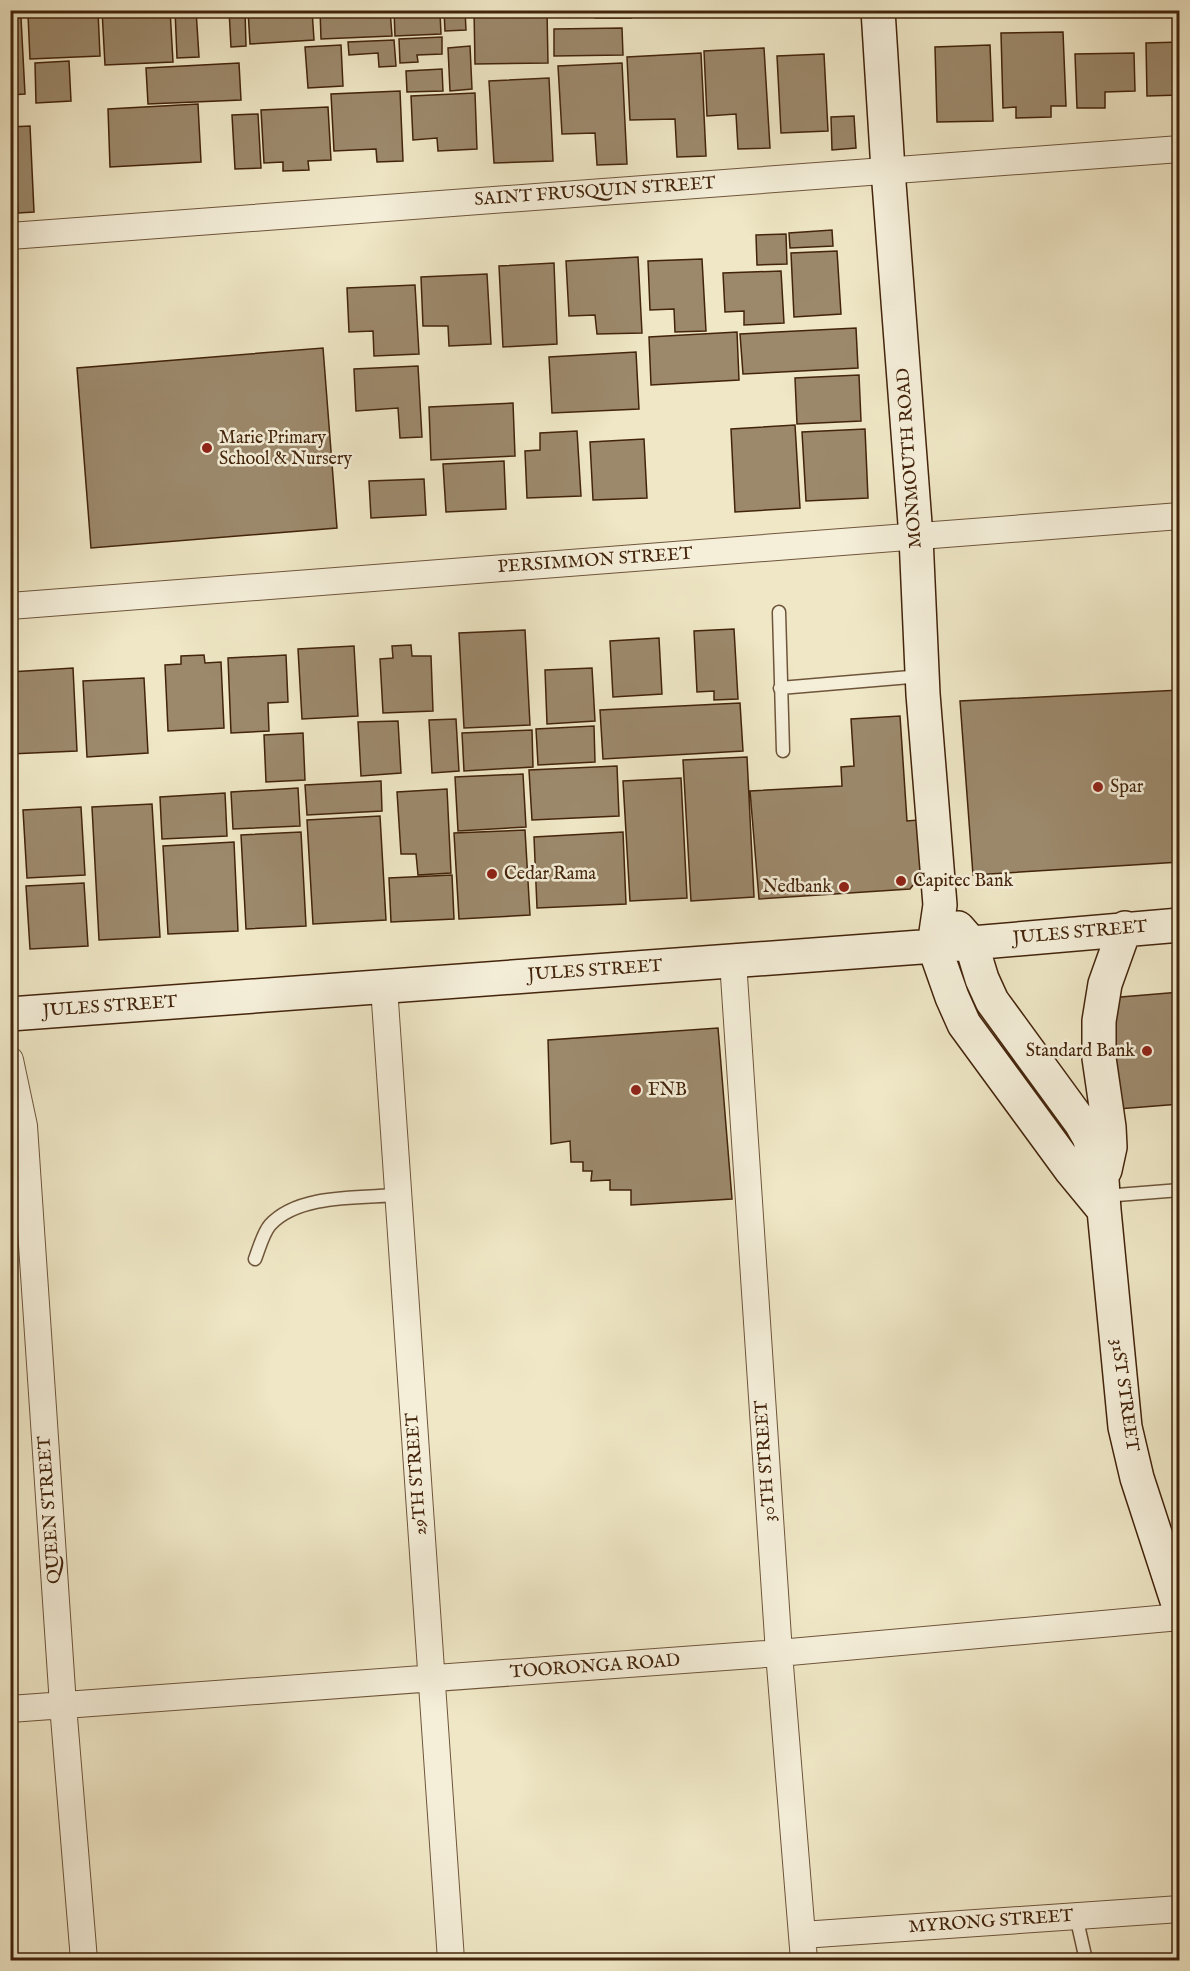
<svg xmlns="http://www.w3.org/2000/svg" width="1190" height="1971" viewBox="0 0 1190 1971" font-family="'IM FELL English',serif">
  <rect width="100%" height="100%" fill="#efe7c6"/>
  <filter id="stains"><feTurbulence type="fractalNoise" baseFrequency=".00333" numOctaves="4"/><feColorMatrix values="0 0 0 0 .2 0 0 0 0 .09 0 0 0 0 .02 0 0 0 .5 -.17"/></filter>
  <radialGradient id="worn" r=".72"><stop offset=".6" stop-color="#630" stop-opacity="0"/><stop offset="1" stop-color="#630" stop-opacity=".3"/></radialGradient>
  <path fill="#9c896c" stroke="#43240b" stroke-width="1.5" d="M 102,10 L 170,10 L 173,62 L 105,65 Z
    M 175,10 L 196,10 L 199,57 L 177,58 Z
    M 229,10 L 245,10 L 246,46 L 231,47 Z
    M 248,10 L 312,10 L 314,40 L 250,44 Z
    M 320,10 L 390,10 L 392,36 L 321,39 Z
    M 394,10 L 417,10 L 418,15 L 440,13 L 441,34 L 395,36 Z
    M 444,10 L 465,10 L 466,30 L 445,31 Z
    M 474,10 L 547,10 L 548,63 L 475,64 Z
    M 595,10 L 630,10 L 631,18 L 595,18 Z
    M 693,10 L 745,10 L 745,14 L 693,15 Z
    M 98,11 L 100,56 L 30,59 L 28,15 Z
    M 10,18 L 21,18 L 25,94 L 10,95 Z
    M 622,28 L 623,55 L 554,56 L 554,29 Z
    M 1063,32 L 1066,106 L 1051,106 L 1051,117 L 1016,118 L 1016,107 L 1003,108 L 1001,33 Z
    M 442,37 L 442,54 L 417,55 L 418,62 L 400,63 L 399,39 Z
    M 394,40 L 396,66 L 379,67 L 378,53 L 349,55 L 348,42 Z
    M 1180,42 L 1180,95 L 1147,96 L 1146,43 Z
    M 341,45 L 343,86 L 308,88 L 305,47 Z
    M 990,45 L 993,121 L 937,122 L 935,47 Z
    M 470,46 L 472,89 L 450,91 L 448,48 Z
    M 764,48 L 770,148 L 738,149 L 736,114 L 707,116 L 704,51 Z
    M 701,53 L 706,156 L 677,157 L 675,119 L 630,120 L 627,57 Z
    M 1134,53 L 1135,91 L 1105,92 L 1105,108 L 1077,108 L 1075,54 Z
    M 824,54 L 828,131 L 781,133 L 777,56 Z
    M 69,61 L 71,101 L 36,103 L 35,63 Z
    M 239,63 L 241,100 L 148,104 L 146,68 Z
    M 622,63 L 627,164 L 597,165 L 595,133 L 562,134 L 558,66 Z
    M 442,69 L 443,91 L 407,92 L 406,71 Z
    M 549,78 L 553,161 L 494,163 L 489,81 Z
    M 400,91 L 403,161 L 377,162 L 376,149 L 334,151 L 331,94 Z
    M 475,93 L 477,149 L 438,151 L 437,138 L 413,140 L 411,96 Z
    M 198,104 L 201,162 L 110,167 L 108,109 Z
    M 328,107 L 331,160 L 308,161 L 309,170 L 283,171 L 283,162 L 264,163 L 261,110 Z
    M 258,114 L 261,168 L 235,169 L 232,115 Z
    M 854,116 L 856,148 L 832,150 L 831,117 Z
    M 30,126 L 34,212 L 18,213 L 17,196 L 10,196 L 10,127 Z
    M 832,230 L 833,246 L 790,248 L 789,233 Z
    M 786,234 L 787,264 L 757,265 L 756,235 Z
    M 837,251 L 841,314 L 794,317 L 791,253 Z
    M 638,257 L 642,333 L 597,334 L 595,315 L 569,316 L 566,261 Z
    M 702,259 L 706,331 L 675,332 L 674,309 L 650,310 L 648,261 Z
    M 554,263 L 557,344 L 503,347 L 499,266 Z
    M 781,271 L 784,323 L 744,325 L 744,311 L 725,312 L 723,273 Z
    M 487,274 L 491,344 L 449,346 L 448,326 L 423,326 L 421,277 Z
    M 415,285 L 419,354 L 374,356 L 373,331 L 349,332 L 347,288 Z
    M 856,328 L 858,368 L 743,374 L 740,334 Z
    M 737,332 L 739,380 L 651,385 L 649,337 Z
    M 323,348 L 337,528 L 91,548 L 77,368 Z
    M 636,352 L 639,409 L 552,413 L 549,357 Z
    M 418,366 L 422,437 L 400,438 L 398,408 L 356,411 L 354,369 Z
    M 859,375 L 861,421 L 797,424 L 795,378 Z
    M 513,403 L 515,456 L 431,460 L 429,407 Z
    M 795,425 L 800,508 L 735,512 L 731,429 Z
    M 865,429 L 868,498 L 806,501 L 802,432 Z
    M 577,431 L 581,496 L 527,498 L 525,451 L 540,450 L 540,433 Z
    M 644,439 L 647,498 L 593,500 L 590,442 Z
    M 504,461 L 506,509 L 446,512 L 443,464 Z
    M 424,479 L 426,515 L 371,518 L 369,481 Z
    M 734,629 L 738,699 L 714,700 L 714,691 L 697,692 L 694,631 Z
    M 525,630 L 530,725 L 464,728 L 459,633 Z
    M 659,638 L 662,694 L 613,697 L 610,641 Z
    M 411,645 L 412,656 L 431,656 L 433,711 L 383,713 L 380,659 L 393,658 L 392,646 Z
    M 354,646 L 358,716 L 302,719 L 298,649 Z
    M 204,655 L 205,663 L 221,662 L 224,728 L 168,731 L 165,665 L 181,664 L 181,656 Z
    M 286,655 L 288,702 L 268,703 L 269,731 L 231,733 L 228,658 Z
    M 73,668 L 77,751 L 10,754 L 10,672 Z
    M 592,668 L 595,721 L 547,724 L 545,670 Z
    M 144,678 L 148,753 L 87,757 L 83,681 Z
    M 1180,690 L 1180,862 L 973,875 L 960,701 Z
    M 740,703 L 743,751 L 603,759 L 600,710 Z
    M 900,716 L 907,821 L 918,820 L 921,875 L 910,889 L 759,899 L 750,791 L 842,786 L 841,767 L 854,766 L 851,719 Z
    M 456,719 L 459,771 L 432,773 L 429,720 Z
    M 398,721 L 401,773 L 361,776 L 358,722 Z
    M 594,726 L 595,762 L 538,765 L 536,729 Z
    M 532,730 L 533,767 L 464,771 L 462,733 Z
    M 303,733 L 305,780 L 266,782 L 264,735 Z
    M 747,757 L 754,897 L 691,901 L 683,760 Z
    M 617,766 L 619,816 L 532,820 L 529,770 Z
    M 523,774 L 526,827 L 458,831 L 455,777 Z
    M 681,778 L 687,898 L 630,901 L 623,781 Z
    M 381,781 L 382,811 L 307,815 L 305,785 Z
    M 298,788 L 300,826 L 233,829 L 231,792 Z
    M 447,789 L 451,873 L 418,875 L 416,854 L 401,854 L 397,792 Z
    M 225,793 L 227,836 L 162,839 L 160,797 Z
    M 152,804 L 160,937 L 99,940 L 92,807 Z
    M 81,807 L 85,875 L 27,878 L 23,810 Z
    M 380,816 L 386,920 L 313,924 L 307,820 Z
    M 525,830 L 530,915 L 459,919 L 454,833 Z
    M 301,832 L 306,926 L 246,929 L 241,835 Z
    M 623,832 L 626,904 L 537,908 L 534,837 Z
    M 234,842 L 238,931 L 168,934 L 163,846 Z
    M 452,875 L 454,919 L 391,922 L 389,878 Z
    M 84,883 L 88,946 L 30,949 L 26,886 Z
    M 1180,992 L 1180,1104 L 1118,1109 L 1109,998 Z
    M 718,1028 L 732,1199 L 631,1205 L 631,1190 L 610,1190 L 610,1180 L 591,1181 L 592,1171 L 583,1171 L 583,1162 L 571,1162 L 570,1141 L 551,1144 L 548,1040 Z"/>
  <g fill="none" stroke-linecap="round" stroke-linejoin="round">
    <defs>
      <path id="lane" d="M 779,612 L 783,751
        M 780,688 L 922,676
        M 1104,1196 L 1180,1190
        M 255,1259 C 259,1249 263,1233 270,1225 C 298,1194 359,1198 398,1195
        M 1076,1916 L 1086,1960"/>
      <path id="street" d="M 10,236 L 1180,149
        M 10,606 L 1180,516
        M 733,961 L 779,1653 L 804,1960
        M 384,987 L 451,1960
        M 10,1060 L 24,1126 L 63,1705 L 84,1960
        M 10,1709 L 779,1653 L 1180,1617
        M 802,1935 L 1180,1909"/>
      <path id="secondary" d="M 878,10 L 888,170 L 916,537 L 923,694 L 940,905 L 934,946 L 952,997 L 964,1024 L 1071,1170 L 1104,1210
        M 958,928 L 971,943 L 982,979 L 992,1001 L 1081,1123 L 1089,1137 L 1102,1180 L 1104,1210 L 1125,1427 L 1137,1478 L 1180,1610
        M 10,1014 L 948,945 L 1180,925
        M 1105,1170 L 1110,1147 L 1109,1127 L 1099,1058 L 1099,1021 L 1105,984 L 1125,928"/>
    </defs>
    <use href="#lane" stroke="#6e553a" stroke-width="15"/>
    <use href="#street" stroke="#6e553a" stroke-width="28"/>
    <use href="#secondary" stroke="#43240b" stroke-width="36"/>
    <use href="#lane" stroke="#f5efda" stroke-width="12"/>
    <use href="#street" stroke="#f5efda" stroke-width="26"/>
    <use href="#secondary" stroke="#f5efda" stroke-width="33"/>
  </g>
  <g fill="#8f2418" stroke="#f5efda" stroke-width="2">
    <circle cx="207" cy="448" r="6"/>
    <circle cx="1098" cy="787" r="6"/>
    <circle cx="492" cy="874" r="6"/>
    <circle cx="901" cy="881" r="6"/>
    <circle cx="844" cy="887" r="6"/>
    <circle cx="1147" cy="1051" r="6"/>
    <circle cx="636" cy="1090" r="6"/>
  </g>
  <g text-anchor="middle" dominant-baseline="central" stroke-width="5" stroke-linejoin="round" paint-order="stroke">
    <g font-size="18" fill="#43240b" stroke="#f5efda">
      <text transform="translate(595 192) rotate(-4)">SAINT FRUSQUIN STREET</text>
      <text transform="translate(910 458) rotate(-94)">MONMOUTH ROAD</text>
      <text transform="translate(595 561) rotate(-4)">PERSIMMON STREET</text>
      <text transform="translate(1080 933) rotate(-5)">JULES STREET</text>
      <text transform="translate(595 971) rotate(-4)">JULES STREET</text>
      <text transform="translate(110 1007) rotate(-4)">JULES STREET</text>
      <text transform="translate(1124 1395) rotate(82)">31ST STREET</text>
      <text transform="translate(766 1461) rotate(-94)">30TH STREET</text>
      <text transform="translate(417 1474) rotate(-94)">29TH STREET</text>
      <text transform="translate(50 1510) rotate(-94)">QUEEN STREET</text>
      <text transform="translate(595 1667) rotate(-4)">TOORONGA ROAD</text>
      <text transform="translate(991 1922) rotate(-4)">MYRONG STREET</text>
    </g>
    <g font-size="18" fill="#43240b" stroke="#f5efda" text-anchor="start">
      <text x="219" y="438">Marie Primary<tspan x="219" dy="21">School &amp; Nursery</tspan></text>
      <text x="1110" y="787">Spar</text>
      <text x="504" y="874">Cedar Rama</text>
      <text x="913" y="881">Capitec Bank</text>
      <text x="832" y="887" text-anchor="end">Nedbank</text>
      <text x="1135" y="1051" text-anchor="end">Standard Bank</text>
      <text x="648" y="1090">FNB</text>
    </g>
  </g>
  <rect width="1190" height="1971" fill="none" stroke="#efe7c6" stroke-width="36"/>
  <rect x="12" y="12" width="1166" height="1947" fill="none" stroke="#43240b" stroke-width="3"/>
  <rect x="18" y="18" width="1154" height="1935" fill="none" stroke="#43240b" stroke-width="1.5"/>
  <rect width="100%" height="100%" filter="url(#stains)"/>
  <rect width="100%" height="100%" fill="url(#worn)"/>
</svg>
